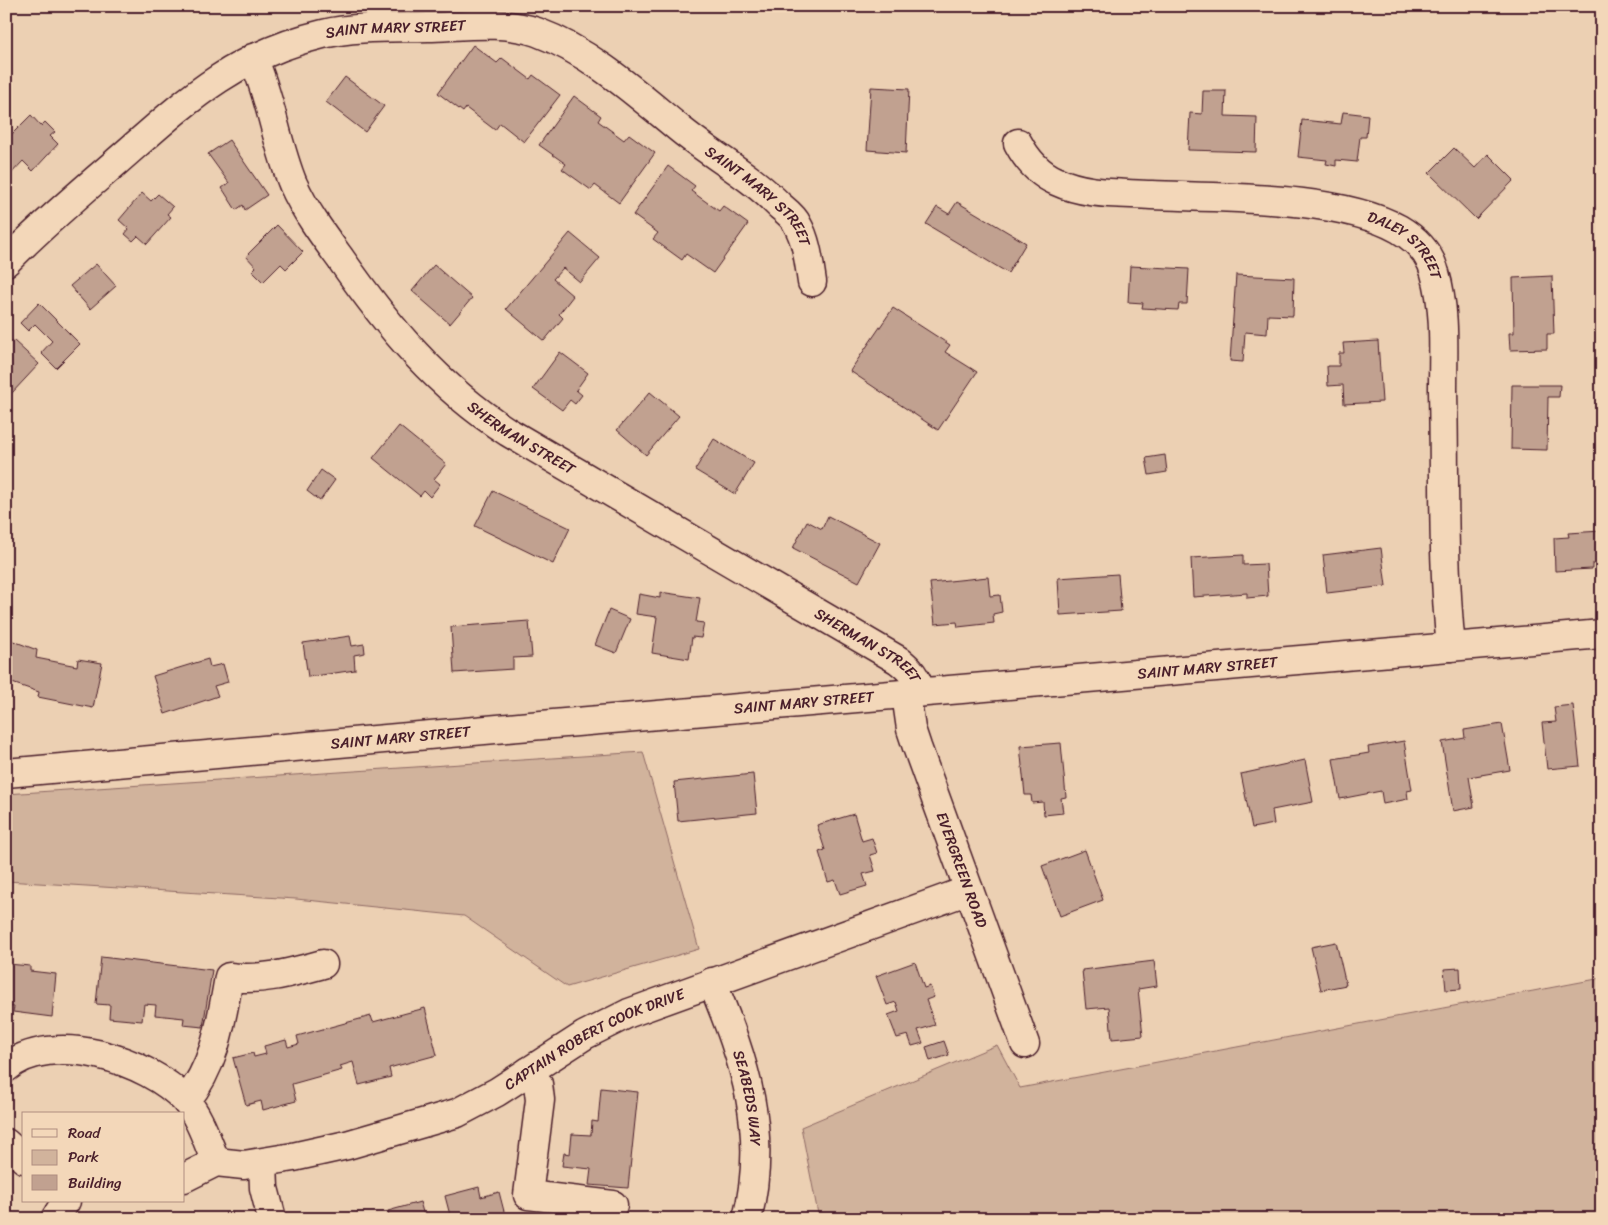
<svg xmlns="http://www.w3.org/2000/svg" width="1608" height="1225" viewBox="0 0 1608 1225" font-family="Sriracha,sans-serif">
  <rect width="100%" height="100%" fill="#ecd0b3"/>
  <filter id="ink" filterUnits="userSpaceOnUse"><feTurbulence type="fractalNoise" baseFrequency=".02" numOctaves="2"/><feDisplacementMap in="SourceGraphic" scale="10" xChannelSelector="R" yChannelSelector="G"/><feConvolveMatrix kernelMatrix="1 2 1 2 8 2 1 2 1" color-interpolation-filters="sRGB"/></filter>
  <g filter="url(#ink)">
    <path fill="#d1b39c" stroke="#8e6964" d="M 643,752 L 699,949 L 567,987 L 464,916 L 296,899 L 6,881 L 6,794 Z
      M 1602,978 L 1602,1219 L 819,1219 L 801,1127 L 997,1045 L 1020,1088 Z"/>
    <path fill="#c1a190" stroke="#4a1f2b" d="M 473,45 L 497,63 L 502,58 L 530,79 L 533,75 L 560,95 L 524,142 L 500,123 L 495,130 L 466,108 L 463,112 L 438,93 Z
      M 345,77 L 384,106 L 365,132 L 326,102 Z
      M 871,87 L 909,89 L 906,153 L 867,150 Z
      M 1203,91 L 1226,91 L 1225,116 L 1257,117 L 1256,152 L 1188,150 L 1190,113 L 1202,114 Z
      M 574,96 L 601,116 L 598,121 L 624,140 L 629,134 L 655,153 L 619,203 L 595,185 L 591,190 L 562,169 L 566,164 L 539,145 Z
      M 1343,112 L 1368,115 L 1366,137 L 1360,137 L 1357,162 L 1336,160 L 1336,166 L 1326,164 L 1327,160 L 1298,157 L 1302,120 L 1341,124 Z
      M 31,115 L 41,126 L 45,122 L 55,132 L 50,136 L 58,144 L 33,171 L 23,161 L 8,177 L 6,134 L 9,137 Z
      M 229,140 L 267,195 L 245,210 L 243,205 L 236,210 L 222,188 L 229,183 L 208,154 Z
      M 1454,148 L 1475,168 L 1488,154 L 1514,180 L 1476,219 L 1429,173 Z
      M 668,166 L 695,186 L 691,191 L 719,211 L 723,206 L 748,224 L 713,273 L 686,254 L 682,260 L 653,239 L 658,233 L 633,215 Z
      M 142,193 L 151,201 L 158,194 L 173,207 L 167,214 L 171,217 L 147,244 L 138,236 L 133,241 L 125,234 L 129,229 L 119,220 Z
      M 957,202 L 1026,243 L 1008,273 L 926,224 L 937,207 L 949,214 Z
      M 277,225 L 303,252 L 286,269 L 281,264 L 263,282 L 252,271 L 256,267 L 246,256 Z
      M 570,233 L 600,258 L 580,282 L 563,268 L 553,279 L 573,296 L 559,314 L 563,318 L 544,341 L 506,309 Z
      M 96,264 L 116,286 L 90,309 L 70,286 Z
      M 434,265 L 472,298 L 450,324 L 412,291 Z
      M 1130,266 L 1189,269 L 1187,304 L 1179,304 L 1178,310 L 1142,308 L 1143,303 L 1128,302 Z
      M 1236,275 L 1294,278 L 1293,316 L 1268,315 L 1267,334 L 1245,332 L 1243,362 L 1230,361 Z
      M 1552,276 L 1554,334 L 1547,334 L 1547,349 L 1510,350 L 1509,333 L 1514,333 L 1513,278 Z
      M 39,303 L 80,344 L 56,368 L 41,353 L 52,341 L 35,324 L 28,331 L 20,323 Z
      M 893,308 L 950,345 L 945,352 L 977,372 L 938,430 L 850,371 Z
      M 13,340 L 39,364 L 11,394 L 6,390 L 6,347 Z
      M 1378,341 L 1382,402 L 1344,404 L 1343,385 L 1328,386 L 1327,366 L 1339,366 L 1339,353 L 1344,353 L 1343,343 Z
      M 560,352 L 588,373 L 576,390 L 582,395 L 575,404 L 570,400 L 562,410 L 533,389 Z
      M 1512,385 L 1560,385 L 1559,397 L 1548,397 L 1547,450 L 1511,449 Z
      M 650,392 L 679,416 L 646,455 L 617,430 Z
      M 399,426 L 446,464 L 434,479 L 440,484 L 430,497 L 424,491 L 420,496 L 373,458 Z
      M 714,439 L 754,463 L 735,494 L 695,470 Z
      M 1165,455 L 1167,472 L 1149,475 L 1146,458 Z
      M 321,470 L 335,480 L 320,501 L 307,491 Z
      M 493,491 L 570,528 L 553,564 L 475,526 Z
      M 828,516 L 880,543 L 859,582 L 793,548 L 807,521 L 822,529 Z
      M 1602,531 L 1602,564 L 1592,564 L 1592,569 L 1555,571 L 1554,538 L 1569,537 L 1568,533 Z
      M 1381,548 L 1386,586 L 1327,593 L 1323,555 Z
      M 1243,555 L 1243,565 L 1266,564 L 1268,596 L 1247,598 L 1247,593 L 1193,597 L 1191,558 Z
      M 1118,574 L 1121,611 L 1060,615 L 1058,578 Z
      M 988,577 L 990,596 L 1000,595 L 1002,612 L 993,614 L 994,623 L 958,627 L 957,622 L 935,624 L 930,583 Z
      M 660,592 L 700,598 L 696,622 L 704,623 L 701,638 L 692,637 L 689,659 L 652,653 L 657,617 L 636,614 L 639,594 L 660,598 Z
      M 609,610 L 630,619 L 616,653 L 595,645 Z
      M 529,621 L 532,657 L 513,658 L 513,669 L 454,673 L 451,627 Z
      M 350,636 L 352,646 L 364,644 L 365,653 L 354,655 L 355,670 L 308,677 L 303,643 Z
      M 8,639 L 37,650 L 36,658 L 77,666 L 78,659 L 102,663 L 93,708 L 38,697 L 39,692 L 6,681 Z
      M 208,659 L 210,667 L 223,664 L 228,682 L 214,686 L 218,696 L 165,714 L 153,676 Z
      M 1573,705 L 1580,766 L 1547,769 L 1542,723 L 1556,722 L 1554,707 Z
      M 1502,724 L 1510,770 L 1469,777 L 1474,807 L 1453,811 L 1442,742 L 1465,738 L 1464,730 Z
      M 1404,741 L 1412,790 L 1407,791 L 1408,799 L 1383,804 L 1381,791 L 1340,799 L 1333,759 L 1369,753 L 1368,747 Z
      M 1061,743 L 1066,797 L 1061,798 L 1063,813 L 1044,815 L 1043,802 L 1032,803 L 1031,795 L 1025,795 L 1020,746 Z
      M 1305,760 L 1313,802 L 1272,810 L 1274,824 L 1252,828 L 1241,774 Z
      M 753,774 L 757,813 L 678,821 L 674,782 Z
      M 854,814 L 862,841 L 872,838 L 877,853 L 870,855 L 875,871 L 863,874 L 867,886 L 840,894 L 835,880 L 828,882 L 819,852 L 825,850 L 817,825 Z
      M 1085,850 L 1103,900 L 1060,916 L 1042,866 Z
      M 1336,942 L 1346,985 L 1321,990 L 1311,947 Z
      M 101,957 L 212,970 L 203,1027 L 183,1025 L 184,1018 L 155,1015 L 156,1005 L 144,1004 L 142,1021 L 109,1018 L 110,1005 L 96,1004 Z
      M 1154,961 L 1157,986 L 1138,989 L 1143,1036 L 1112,1039 L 1109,1007 L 1086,1009 L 1082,970 Z
      M 915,962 L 924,988 L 930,986 L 934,997 L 926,1000 L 935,1025 L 918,1030 L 923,1043 L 912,1046 L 908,1035 L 897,1038 L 888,1015 L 899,1011 L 896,1002 L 887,1005 L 876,976 Z
      M 8,964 L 30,966 L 30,971 L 56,974 L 52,1017 L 13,1012 L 14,1007 L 6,1006 Z
      M 1460,968 L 1461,989 L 1446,990 L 1444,969 Z
      M 425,1008 L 437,1055 L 389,1068 L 391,1077 L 359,1085 L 353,1062 L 340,1066 L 342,1070 L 292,1084 L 296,1101 L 263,1110 L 261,1101 L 246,1105 L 233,1058 L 253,1053 L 254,1057 L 266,1054 L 264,1046 L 286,1040 L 288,1047 L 299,1044 L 297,1036 L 371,1016 L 373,1022 Z
      M 944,1041 L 949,1055 L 930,1061 L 926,1047 Z
      M 601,1088 L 638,1092 L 628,1188 L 589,1185 L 591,1169 L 562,1166 L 564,1153 L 570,1154 L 572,1134 L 591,1135 L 592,1121 L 598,1122 Z
      M 479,1187 L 481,1197 L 499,1192 L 506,1219 L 451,1219 L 445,1196 Z
      M 420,1202 L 425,1219 L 390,1219 L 388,1211 Z"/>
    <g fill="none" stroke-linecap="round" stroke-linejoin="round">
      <defs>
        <g id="minor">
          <path id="s1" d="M 253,58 C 271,98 276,143 293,184 C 305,211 323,235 340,258 C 388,327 437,386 508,432 L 898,660 C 910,669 917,677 920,692"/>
          <path id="s2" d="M 1018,143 C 1027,160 1038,173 1056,181 C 1086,195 1118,193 1151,195 C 1220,198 1339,195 1399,229 C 1416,239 1430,254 1435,273 C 1446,310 1443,352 1443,391 C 1445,476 1442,562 1451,647"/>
          <path id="s3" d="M 6,262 C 40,227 77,196 114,164 C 182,105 230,56 323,34 C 356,26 393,28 428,27 C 463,26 503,20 537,32 C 591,52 637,94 681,130 C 713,156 751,176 780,206 C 786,211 794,217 797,224 C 807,241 809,263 812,282"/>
          <path id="s4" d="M 906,694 L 911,729 L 917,747 L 1025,1044"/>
          <path id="s5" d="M 6,773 L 530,726 L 1602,634"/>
          <path id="s6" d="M 712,982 C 745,1062 769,1132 747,1219"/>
          <path d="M 6,1068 C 52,1029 148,1060 185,1100 C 200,1117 207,1141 216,1162"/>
          <path d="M 529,1071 L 538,1084 L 540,1100 L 528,1195 L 613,1205"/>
          <path d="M 186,1101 C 216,1064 221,1022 229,977 C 262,981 290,973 323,964"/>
          <path d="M 6,1143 L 24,1159"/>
          <path d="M 263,1163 L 264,1188 L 272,1219"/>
          <path id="s7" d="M 184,1178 L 216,1162 L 244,1165 L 293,1157 L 347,1145 L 457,1113 L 497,1092 L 585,1035 L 629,1013 L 969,890"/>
          <path d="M 55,1219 L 66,1201"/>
        </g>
      </defs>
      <use href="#minor" stroke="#4a1f2b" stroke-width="31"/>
      <use href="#minor" stroke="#f3d7b9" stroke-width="28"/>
    </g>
  </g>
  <g text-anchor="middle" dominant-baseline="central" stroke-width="5" stroke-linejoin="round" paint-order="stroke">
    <g font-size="15" fill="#4a1f2b" stroke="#f3d7b9">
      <text stroke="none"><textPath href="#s3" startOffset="468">SAINT MARY STREET</textPath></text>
      <text stroke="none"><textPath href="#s3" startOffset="888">SAINT MARY STREET</textPath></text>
      <text stroke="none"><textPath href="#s2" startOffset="419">DALEY STREET</textPath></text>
      <text stroke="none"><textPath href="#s1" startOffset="478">SHERMAN STREET</textPath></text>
      <text stroke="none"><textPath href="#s1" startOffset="882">SHERMAN STREET</textPath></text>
      <text stroke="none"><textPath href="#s5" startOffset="1206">SAINT MARY STREET</textPath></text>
      <text stroke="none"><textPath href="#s5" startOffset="801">SAINT MARY STREET</textPath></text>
      <text stroke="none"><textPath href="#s5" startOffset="396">SAINT MARY STREET</textPath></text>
      <text stroke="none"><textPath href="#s4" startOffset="185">EVERGREEN ROAD</textPath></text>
      <text stroke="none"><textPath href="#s7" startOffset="440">CAPTAIN ROBERT COOK DRIVE</textPath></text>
      <text stroke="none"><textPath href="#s6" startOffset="122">SEABEDS WAY</textPath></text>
    </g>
  </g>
  <rect width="1608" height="1225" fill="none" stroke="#f3d7b9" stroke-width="25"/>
  <rect x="12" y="12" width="1583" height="1200" fill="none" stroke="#4a1f2b" stroke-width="2" filter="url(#ink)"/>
  <rect x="22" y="1112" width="162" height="90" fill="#f3d7b9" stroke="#af8d80"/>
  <rect x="32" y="1129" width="25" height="8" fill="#f3d7b9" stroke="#af8d80"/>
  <text x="68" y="1138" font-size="15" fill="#4a1f2b">Road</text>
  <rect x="32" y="1150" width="25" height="15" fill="#d1b39c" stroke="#af8d80"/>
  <text x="68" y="1162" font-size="15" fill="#4a1f2b">Park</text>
  <rect x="32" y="1175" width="25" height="15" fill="#c1a190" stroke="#af8d80"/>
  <text x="68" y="1188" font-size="15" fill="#4a1f2b">Building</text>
</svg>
